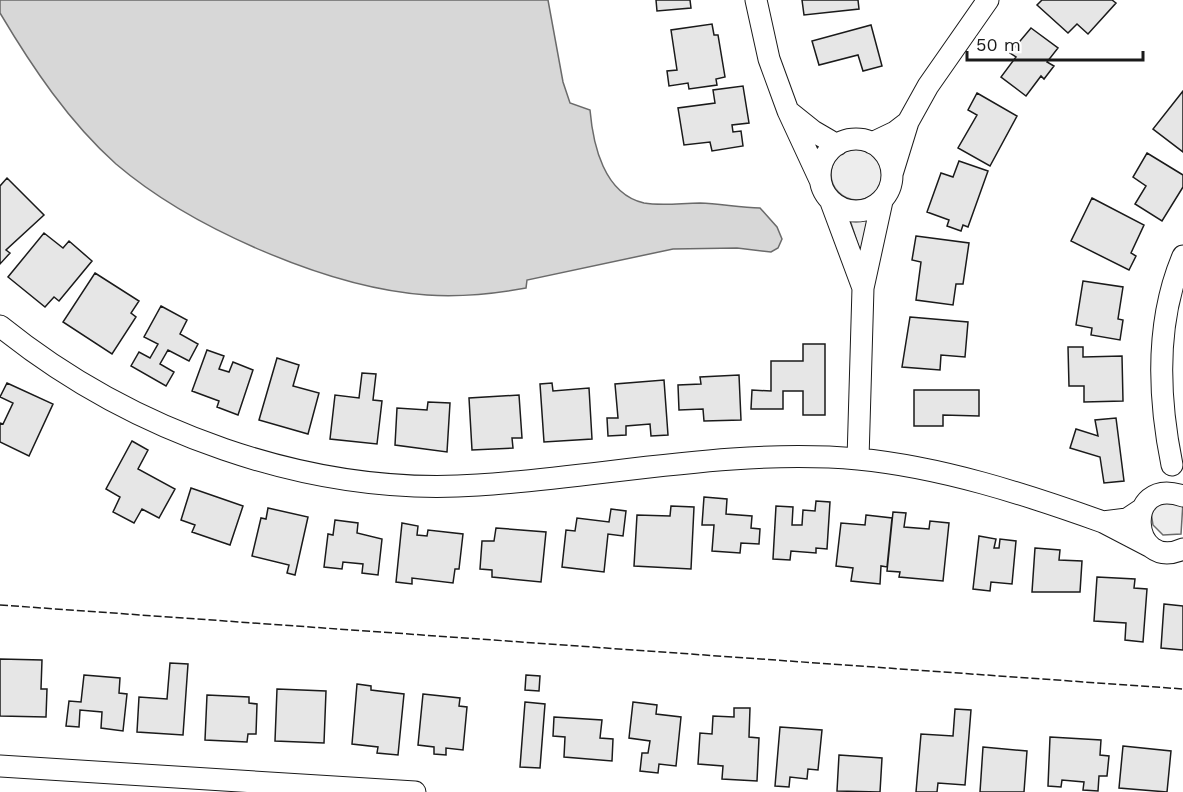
<svg xmlns="http://www.w3.org/2000/svg" width="1183" height="792" viewBox="0 0 1183 792" font-family="'Work Sans',sans-serif">
  <rect width="100%" height="100%" fill="#fff"/>
  <path fill="#ededed" stroke="#6a6a6a" stroke-width="1.5" d="M831 174a26 26 0 1 1 52 0a26 26 0 1 1-52 0Z
    M 850,220 L 871,220 L 862,257 Z
    M 1159,501 L 1183,502 L 1181,534 L 1163,535 L 1153,525 L 1151,512 Z"/>
  <path fill="#d7d7d7" stroke="#6a6a6a" stroke-width="1.5" d="M 0,0 L 548,0 L 563,82 L 570,103 L 590,110 C 593,145 604,194 644,203 C 662,206 682,203 700,203 C 720,204 739,207 760,208 L 777,227 L 782,239 L 778,248 L 771,252 L 737,248 L 673,249 L 527,280 L 526,288 C 494,294 459,297 427,295 C 328,288 191,228 116,164 C 69,122 32,67 0,13 Z"/>
  <path fill="#e6e6e6" stroke="#1a1a1a" stroke-width="1.5" d="M 656,0 L 690,0 L 691,8 L 657,11 Z
    M 802,0 L 858,0 L 859,9 L 804,15 Z
    M 1042,0 L 1112,0 L 1116,3 L 1088,34 L 1077,24 L 1068,33 L 1037,5 Z
    M 712,24 L 714,35 L 718,35 L 725,77 L 716,79 L 717,85 L 689,89 L 688,83 L 669,86 L 667,71 L 677,70 L 671,30 Z
    M 871,25 L 882,66 L 863,71 L 858,55 L 819,65 L 812,41 Z
    M 1031,28 L 1058,48 L 1047,62 L 1054,66 L 1044,79 L 1041,76 L 1026,96 L 1001,77 L 1016,57 L 1010,53 Z
    M 743,86 L 749,123 L 732,125 L 733,132 L 741,131 L 743,146 L 712,151 L 710,142 L 684,145 L 678,108 L 715,103 L 713,90 Z
    M 1183,91 L 1183,152 L 1153,129 Z
    M 977,93 L 1017,116 L 990,166 L 958,148 L 977,115 L 968,110 Z
    M 1147,153 L 1183,175 L 1183,187 L 1162,221 L 1135,204 L 1146,186 L 1133,177 Z
    M 959,161 L 988,171 L 968,227 L 963,225 L 961,231 L 947,226 L 949,220 L 927,212 L 941,173 L 953,177 Z
    M 7,178 L 44,215 L 6,250 L 10,253 L 0,264 L 0,186 Z
    M 1092,198 L 1144,225 L 1131,253 L 1136,256 L 1129,270 L 1071,241 Z
    M 44,233 L 63,248 L 69,241 L 92,261 L 59,301 L 54,297 L 45,307 L 8,277 Z
    M 916,236 L 969,243 L 963,284 L 956,284 L 953,305 L 916,300 L 921,262 L 912,260 Z
    M 95,273 L 139,301 L 131,313 L 136,317 L 112,354 L 63,322 Z
    M 1083,281 L 1123,287 L 1118,319 L 1123,320 L 1120,340 L 1091,335 L 1092,328 L 1076,325 Z
    M 161,306 L 187,320 L 180,334 L 198,344 L 189,361 L 168,350 L 160,364 L 174,372 L 166,386 L 131,366 L 139,352 L 150,358 L 158,344 L 144,337 Z
    M 910,317 L 968,322 L 965,357 L 941,355 L 940,370 L 902,367 Z
    M 803,344 L 825,344 L 825,415 L 803,415 L 803,391 L 783,391 L 783,409 L 751,409 L 752,390 L 771,391 L 771,361 L 803,361 Z
    M 1068,347 L 1083,347 L 1083,357 L 1122,356 L 1123,401 L 1084,402 L 1084,386 L 1069,386 Z
    M 207,350 L 224,356 L 219,369 L 229,372 L 233,362 L 253,370 L 238,415 L 217,407 L 219,401 L 192,391 Z
    M 277,358 L 299,365 L 293,386 L 319,393 L 308,434 L 259,420 Z
    M 362,373 L 376,374 L 373,400 L 382,401 L 377,444 L 330,439 L 335,395 L 359,398 Z
    M 739,375 L 741,420 L 704,421 L 703,409 L 679,410 L 678,385 L 701,384 L 700,377 Z
    M 664,380 L 668,435 L 651,436 L 650,424 L 626,426 L 626,435 L 608,436 L 607,418 L 618,418 L 615,384 Z
    M 7,383 L 53,404 L 29,456 L 0,442 L 0,423 L 3,424 L 13,403 L 0,397 Z
    M 552,383 L 553,391 L 589,388 L 592,439 L 544,442 L 540,384 Z
    M 914,390 L 979,390 L 979,416 L 943,415 L 943,426 L 914,426 Z
    M 519,395 L 522,438 L 512,438 L 513,448 L 472,450 L 469,398 Z
    M 428,402 L 450,403 L 447,452 L 395,445 L 397,408 L 427,410 Z
    M 1116,418 L 1124,481 L 1104,483 L 1100,457 L 1070,448 L 1076,429 L 1098,436 L 1095,420 Z
    M 132,441 L 148,450 L 138,469 L 175,489 L 159,518 L 142,509 L 134,523 L 113,512 L 120,497 L 106,489 Z
    M 191,488 L 243,506 L 230,545 L 192,532 L 195,525 L 181,520 Z
    M 704,497 L 727,499 L 726,514 L 752,516 L 751,528 L 760,529 L 759,544 L 741,543 L 740,553 L 712,551 L 714,525 L 702,525 Z
    M 816,501 L 830,502 L 827,549 L 816,548 L 816,553 L 791,551 L 790,560 L 773,559 L 776,506 L 793,507 L 792,525 L 802,525 L 803,510 L 815,511 Z
    M 671,506 L 694,507 L 691,569 L 634,566 L 637,515 L 670,516 Z
    M 268,508 L 308,517 L 295,575 L 287,573 L 289,565 L 252,556 L 261,518 L 266,519 Z
    M 611,509 L 626,511 L 623,536 L 608,534 L 604,572 L 562,567 L 566,530 L 575,531 L 577,518 L 609,522 Z
    M 893,512 L 906,513 L 904,527 L 929,529 L 930,521 L 949,523 L 943,581 L 899,577 L 900,572 L 887,571 Z
    M 866,515 L 892,518 L 887,567 L 881,566 L 880,584 L 851,581 L 853,568 L 836,566 L 841,523 L 865,525 Z
    M 335,520 L 358,523 L 357,533 L 382,539 L 378,575 L 362,573 L 363,564 L 343,562 L 342,569 L 324,567 L 328,534 L 333,535 Z
    M 402,523 L 418,526 L 417,535 L 427,536 L 428,530 L 463,534 L 459,569 L 455,569 L 453,583 L 412,578 L 412,584 L 396,582 Z
    M 496,528 L 546,532 L 541,582 L 492,577 L 492,570 L 480,569 L 482,541 L 494,541 Z
    M 979,536 L 996,539 L 994,548 L 999,548 L 1000,539 L 1016,541 L 1012,584 L 991,582 L 990,591 L 973,589 Z
    M 1035,548 L 1060,550 L 1059,560 L 1082,561 L 1080,592 L 1032,592 Z
    M 1097,577 L 1135,579 L 1134,588 L 1147,589 L 1143,642 L 1125,640 L 1126,623 L 1094,621 Z
    M 1164,604 L 1183,606 L 1183,650 L 1161,648 Z
    M 0,659 L 42,660 L 41,689 L 47,689 L 46,717 L 0,716 Z
    M 170,663 L 188,664 L 183,735 L 137,732 L 139,697 L 167,699 Z
    M 84,675 L 120,678 L 119,693 L 127,694 L 123,731 L 101,728 L 102,712 L 80,710 L 79,727 L 66,726 L 69,701 L 81,702 Z
    M 526,675 L 540,676 L 539,691 L 525,690 Z
    M 357,684 L 371,686 L 371,690 L 404,694 L 398,755 L 377,753 L 378,747 L 352,744 Z
    M 277,689 L 326,691 L 324,743 L 275,741 Z
    M 423,694 L 460,698 L 459,706 L 467,707 L 463,750 L 446,748 L 446,755 L 434,754 L 434,747 L 418,745 Z
    M 207,695 L 249,697 L 249,703 L 257,704 L 256,734 L 248,734 L 247,742 L 205,740 Z
    M 525,702 L 545,704 L 540,768 L 520,767 Z
    M 633,702 L 657,705 L 656,714 L 681,717 L 676,766 L 659,764 L 658,773 L 640,771 L 642,753 L 648,753 L 650,741 L 629,738 Z
    M 734,708 L 750,708 L 749,737 L 759,738 L 757,781 L 722,779 L 723,766 L 698,764 L 700,733 L 712,734 L 713,716 L 734,717 Z
    M 955,709 L 971,710 L 965,785 L 938,783 L 937,792 L 916,792 L 921,734 L 953,736 Z
    M 554,717 L 602,720 L 600,738 L 613,739 L 612,761 L 564,757 L 565,737 L 553,736 Z
    M 780,727 L 822,730 L 818,770 L 808,769 L 807,779 L 790,777 L 789,787 L 775,786 Z
    M 1050,737 L 1101,740 L 1100,755 L 1109,756 L 1107,776 L 1099,776 L 1098,791 L 1083,790 L 1084,782 L 1062,780 L 1061,787 L 1048,786 Z
    M 1123,746 L 1171,751 L 1167,792 L 1119,788 Z
    M 983,747 L 1027,751 L 1024,792 L 980,792 Z
    M 839,755 L 882,758 L 880,792 L 837,791 Z"/>
  <g fill="none" stroke-linecap="round" stroke-linejoin="round">
    <defs>
      <path id="street" d="M 756,0 L 769,59 L 788,111
        M 908,122 L 928,86 L 988,0
        M820 175a36 36 0 1 1 72 0a36 36 0 1 1-72 0Z
        M 872,143 L 895,132 L 908,122 L 892,174
        M 820,180 L 788,111 L 813,131 L 837,145
        M 831,202 L 863,288 L 882,201
        M 0,326 C 130,431 309,497 478,485 C 604,477 730,448 858,459 C 941,467 1025,494 1103,522
        M 858,459 L 863,288
        M 1172,465 C 1158,396 1155,322 1183,256
        M 1183,496 C 1122,475 1130,573 1183,549
        M 1142,509 L 1127,519 L 1103,522 L 1151,547
        M 0,766 L 415,792"/>
    </defs>
    <use href="#street" stroke="#1a1a1a" stroke-width="23"/>
    <use href="#street" stroke="#fff" stroke-width="21"/>
    <path stroke="#1a1a1a" stroke-width="1.5" stroke-dasharray="8 3" stroke-linecap="butt" d="M 0,605 L 1183,689"/>
  </g>
  <path d="M967 51v9h176v-9" fill="none" stroke="#1a1a1a" stroke-width="3"/>
  <text x="976" y="51" font-size="18" fill="#1a1a1a" stroke="#ffffff" stroke-width="4.5" paint-order="stroke">50 m</text>
</svg>
